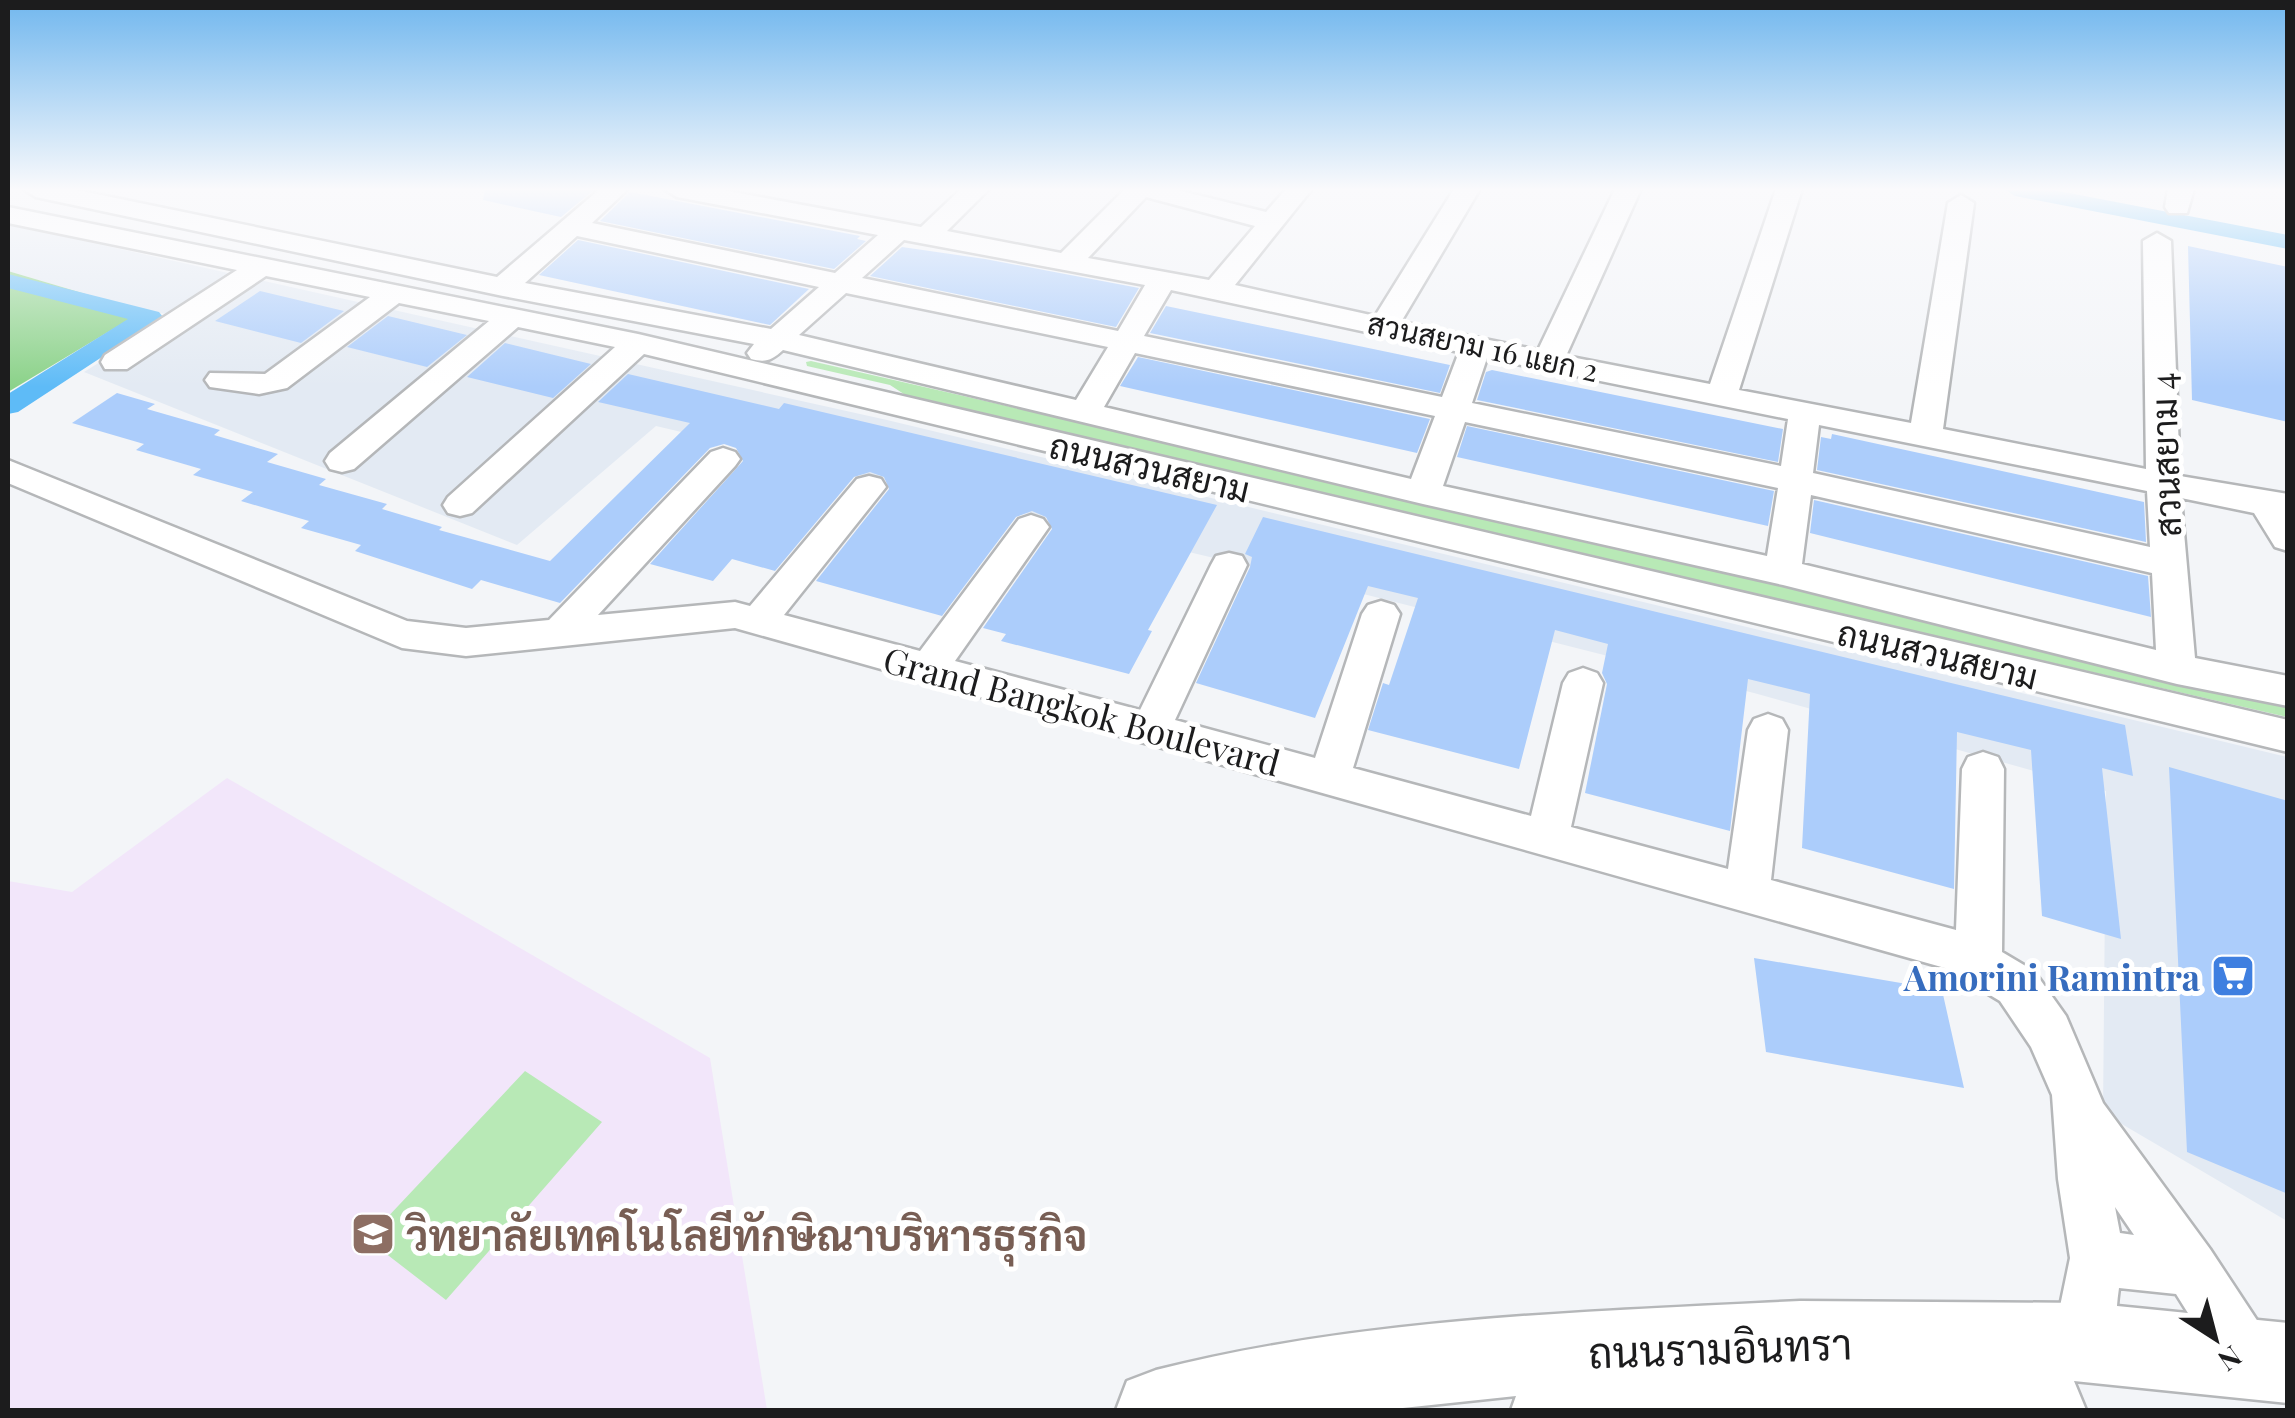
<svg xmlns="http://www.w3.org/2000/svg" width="2295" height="1418" viewBox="0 0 2295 1418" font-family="'Playfair Display',Sarabun,serif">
  <rect width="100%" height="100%" fill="#f3f5f8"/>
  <path fill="#e3eaf3" d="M 8,224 L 887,420 L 2287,757 L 2287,1221 L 2103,1113 L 2106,791 L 1754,693 L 1320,583 L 656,426 L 517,545 L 84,372 L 175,315 L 143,311 L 8,271 Z"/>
  <path fill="#f2e6fa" d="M 227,778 L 710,1058 L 767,1410 L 8,1410 L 8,881 L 72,892 Z"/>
  <path fill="#b8e9b6" d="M 811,361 L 2287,699 L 2287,717 L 913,400 L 890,385 L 807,366 L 806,362 Z
    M 525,1071 L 602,1122 L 446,1300 L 367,1239 Z"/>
  <path fill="#8bd289" d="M 8,271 L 143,311 L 8,392 Z"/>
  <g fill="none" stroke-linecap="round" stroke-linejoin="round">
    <path fill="#5ebbf7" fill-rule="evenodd" d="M 2004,189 L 2048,189 L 2288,235 L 2288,249 L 2015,196 Z
      M 8,274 L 159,312 L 163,317 L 18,412 L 8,414 L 8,394 L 128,319 L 8,288 Z"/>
  </g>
  <path fill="#accdfb" d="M 485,189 L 595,189 L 561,217 L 483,200 Z
    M 630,192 L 860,236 L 857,239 L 866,241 L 834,269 L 600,221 Z
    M 578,240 L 809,289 L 770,325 L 539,275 Z
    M 2188,246 L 2288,267 L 2288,422 L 2192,400 Z
    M 902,247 L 985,259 L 1139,288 L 1116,327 L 870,276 Z
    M 260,291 L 344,311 L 301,343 L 215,321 Z
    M 1166,306 L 1450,365 L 1440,393 L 1150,333 Z
    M 388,316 L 467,335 L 427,367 L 347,347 Z
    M 505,343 L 591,364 L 553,398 L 467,377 Z
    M 1138,357 L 1430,419 L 1417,453 L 1120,386 Z
    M 1492,370 L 1783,429 L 1778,462 L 1477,400 L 1486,372 Z
    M 628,374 L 779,409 L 784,403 L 1217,505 L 1148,630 L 1152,631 L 1129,674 L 1001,641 L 1006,634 L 983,628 L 1052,529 L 1046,517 L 1032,511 L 1016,517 L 942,616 L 816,581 L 889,489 L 884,477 L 870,472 L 854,477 L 775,571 L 732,559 L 713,581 L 650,564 L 743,461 L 736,448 L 724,444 L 710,448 L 560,603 L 481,580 L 472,589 L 355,551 L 361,545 L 301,528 L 309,521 L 241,501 L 253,492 L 193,475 L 201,469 L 136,450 L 144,444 L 72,423 L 117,393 L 155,404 L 147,409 L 220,430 L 214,435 L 278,454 L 267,462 L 326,479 L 319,485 L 387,504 L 382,509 L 442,527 L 439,530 L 550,561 L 690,423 L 598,402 Z
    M 1467,426 L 1774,491 L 1768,526 L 1457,457 Z
    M 1832,434 L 2144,502 L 2146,542 L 1817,470 L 1821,437 L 1831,439 Z
    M 1814,500 L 2148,576 L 2151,617 L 1810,533 Z
    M 1263,517 L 2125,725 L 2133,776 L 2102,768 L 2121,939 L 2042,916 L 2031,750 L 1957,732 L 1954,889 L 1802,848 L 1810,694 L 1748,679 L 1730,831 L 1585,793 L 1607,684 L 1602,673 L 1608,644 L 1555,630 L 1519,769 L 1368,730 L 1383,683 L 1389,685 L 1418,598 L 1368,586 L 1315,718 L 1196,683 L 1250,567 L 1252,557 L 1245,554 Z
    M 2169,767 L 2288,801 L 2288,1194 L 2187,1152 Z
    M 1754,958 L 1942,990 L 1964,1088 L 1766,1052 Z"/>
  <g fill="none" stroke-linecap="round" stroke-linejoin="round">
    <defs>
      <path id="minor" d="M 23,189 L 72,189 L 497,277 L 600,189 L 628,189 L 592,223 L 835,273 L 878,235 L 677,197 L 664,189 L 717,189 L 921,227 L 961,189 L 989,189 L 947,231 L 1061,253 L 1125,189 L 1173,189 L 1266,212 L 1286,189 L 1312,189 L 1235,285 L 1375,316 L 1454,189 L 1480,189 L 1401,322 L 1538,350 L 1615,189 L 1641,189 L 1566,356 L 1710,384 L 1776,189 L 1802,189 L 1739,390 L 1911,423 L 1948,203 L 1961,195 L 1974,203 L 1943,429 L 2146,469 L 2143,241 L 2157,233 L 2171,241 L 2180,476 L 2288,494 L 2288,551 L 2275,547 L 2254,513 L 2181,498 L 2195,658 L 2288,676 L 2288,706 L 2177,684 L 1783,585 L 1423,504 L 783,350 C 772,360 766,363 751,359 L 747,353 L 754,344 L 503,296 L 36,197 ZM 1146,197 L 1255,226 L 1209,280 L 1088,258 ZM 577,236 L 819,287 L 771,329 L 525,283 ZM 904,240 L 1145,285 L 1118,331 L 862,278 ZM 1171,290 L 1459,352 L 1442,397 L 1144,336 ZM 846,293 L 1108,347 L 1076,400 L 799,335 ZM 1135,353 L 1435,416 L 1411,479 L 1104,407 ZM 1487,358 L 1788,419 L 1781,466 L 1472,403 ZM 1465,422 L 1778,488 L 1767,556 L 1443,486 ZM 1819,425 L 2147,491 L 2150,547 L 1813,473 ZM 1811,495 L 2152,573 L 2156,650 L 1802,564 Z
        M 2168,189 L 2194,189 L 2187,213 L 2169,213 L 2165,207 Z
        M 8,207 L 638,334 L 2288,720 L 2288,752 L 644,354 L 472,513 L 460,516 L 448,513 L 443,505 L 448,497 L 615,347 L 518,327 L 354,469 L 342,472 L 330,469 L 325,461 L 330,453 L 489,321 L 399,303 L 287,388 L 259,394 L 210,387 L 205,380 L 210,373 L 265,374 L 370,297 L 266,276 L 127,369 L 105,369 L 101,362 L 105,355 L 237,270 L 8,223 Z
        M 723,448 L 735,452 L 740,459 L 735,466 L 598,615 L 735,602 L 750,606 L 857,479 L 869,476 L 881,479 L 886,487 L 784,615 L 920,651 L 1019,519 L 1031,515 L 1043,519 L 1049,527 L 955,661 L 1140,710 L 1211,565 L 1216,556 L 1229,553 L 1242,556 L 1247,565 L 1175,720 L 1315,758 L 1362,614 L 1368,605 L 1381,601 L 1394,605 L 1400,614 L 1353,768 L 1531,816 L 1563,683 L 1569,673 L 1583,668 L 1597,673 L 1603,683 L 1571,827 L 1728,869 L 1748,730 L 1754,719 L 1768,714 L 1782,719 L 1788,730 L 1771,880 L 1956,930 L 1962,769 L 1968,757 L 1983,752 L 1998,757 L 2004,769 L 2002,952 L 2034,971 L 2066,1016 L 2103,1103 L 2210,1249 L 2268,1337 L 2277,1357 L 2268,1377 L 2248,1386 L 2228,1377 L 2176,1294 L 2119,1288 C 2115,1314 2117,1338 2107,1362 L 2087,1371 L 2067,1362 L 2058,1342 L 2058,1316 L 2070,1258 L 2058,1179 L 2052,1095 L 2031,1047 L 2000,1001 L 1945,968 L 735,628 L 466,656 L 402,648 L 8,483 L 8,460 L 407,621 L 466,628 L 549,620 L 711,452 ZM 2115,1207 L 2134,1235 L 2120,1233 Z"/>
      <path id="highway" d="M 1800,1301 L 2087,1303 L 2288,1323 L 2288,1403 L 2074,1381 L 2086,1410 L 1511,1410 L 1516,1396 L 1384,1410 L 1116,1410 L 1127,1381 L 1156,1370 C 1365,1317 1586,1312 1800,1301 Z"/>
    </defs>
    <use href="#minor" stroke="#b5b7b9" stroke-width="5"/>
    <use href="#highway" stroke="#b5b7b9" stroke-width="5"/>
    <use href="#minor" fill="#fff" fill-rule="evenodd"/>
    <use href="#highway" fill="#fff" fill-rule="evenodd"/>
  </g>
  <linearGradient id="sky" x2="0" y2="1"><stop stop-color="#71b7ee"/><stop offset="0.49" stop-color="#fafafc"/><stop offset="1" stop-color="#fafafc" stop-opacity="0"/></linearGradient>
  <rect width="2295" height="387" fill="url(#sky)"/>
  <defs>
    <symbol id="supermarket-square" viewBox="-11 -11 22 22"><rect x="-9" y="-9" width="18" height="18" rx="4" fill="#3f7fe0" stroke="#fff"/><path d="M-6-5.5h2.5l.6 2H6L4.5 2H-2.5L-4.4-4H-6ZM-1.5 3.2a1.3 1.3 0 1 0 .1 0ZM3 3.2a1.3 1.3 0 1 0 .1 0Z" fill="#fff"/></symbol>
    <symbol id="university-square" viewBox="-11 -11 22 22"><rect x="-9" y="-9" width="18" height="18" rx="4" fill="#8d6e63" stroke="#fff"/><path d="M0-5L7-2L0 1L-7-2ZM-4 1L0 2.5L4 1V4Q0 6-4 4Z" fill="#fff"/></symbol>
  </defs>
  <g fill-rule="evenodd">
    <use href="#supermarket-square" x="2208" y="951" width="50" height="50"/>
    <use href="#university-square" x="348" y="1209" width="50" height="50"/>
  </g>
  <g text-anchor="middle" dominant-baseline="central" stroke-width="10" stroke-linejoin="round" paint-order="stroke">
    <g font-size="30" fill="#1c1c1d" stroke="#fff">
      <text transform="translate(1483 346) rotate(12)">สวนสยาม 16 แยก 2</text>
    </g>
    <g font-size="35" fill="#1c1c1d" stroke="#fff">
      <text transform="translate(2164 455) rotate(-92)">สวนสยาม 4</text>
      <text transform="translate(1150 466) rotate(13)">ถนนสวนสยาม</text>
      <text transform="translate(1938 653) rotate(13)">ถนนสวนสยาม</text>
      <text transform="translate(1082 710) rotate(15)">Grand Bangkok Boulevard</text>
    </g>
    <g font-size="35" font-weight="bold" fill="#366cbe" stroke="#fff" text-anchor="end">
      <text x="2200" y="976">Amorini Ramintra</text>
    </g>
    <g font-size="42" font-weight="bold" fill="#785e54" stroke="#fff" text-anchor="start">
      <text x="406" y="1234">วิทยาลัยเทคโนโลยีทักษิณาบริหารธุรกิจ</text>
    </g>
    <g font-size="42" fill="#1c1c1d" stroke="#fff">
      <text transform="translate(1720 1347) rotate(-2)">ถนนรามอินทรา</text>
    </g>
  </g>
  <rect width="2295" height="1418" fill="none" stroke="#1c1c1d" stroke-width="20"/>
  <g transform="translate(2215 1338) rotate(144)" stroke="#ffffff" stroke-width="8" paint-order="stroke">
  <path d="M0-8L18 38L0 25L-18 38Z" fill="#1c1c1d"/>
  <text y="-15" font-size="28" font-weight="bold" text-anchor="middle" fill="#1c1c1d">N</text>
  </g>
</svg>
